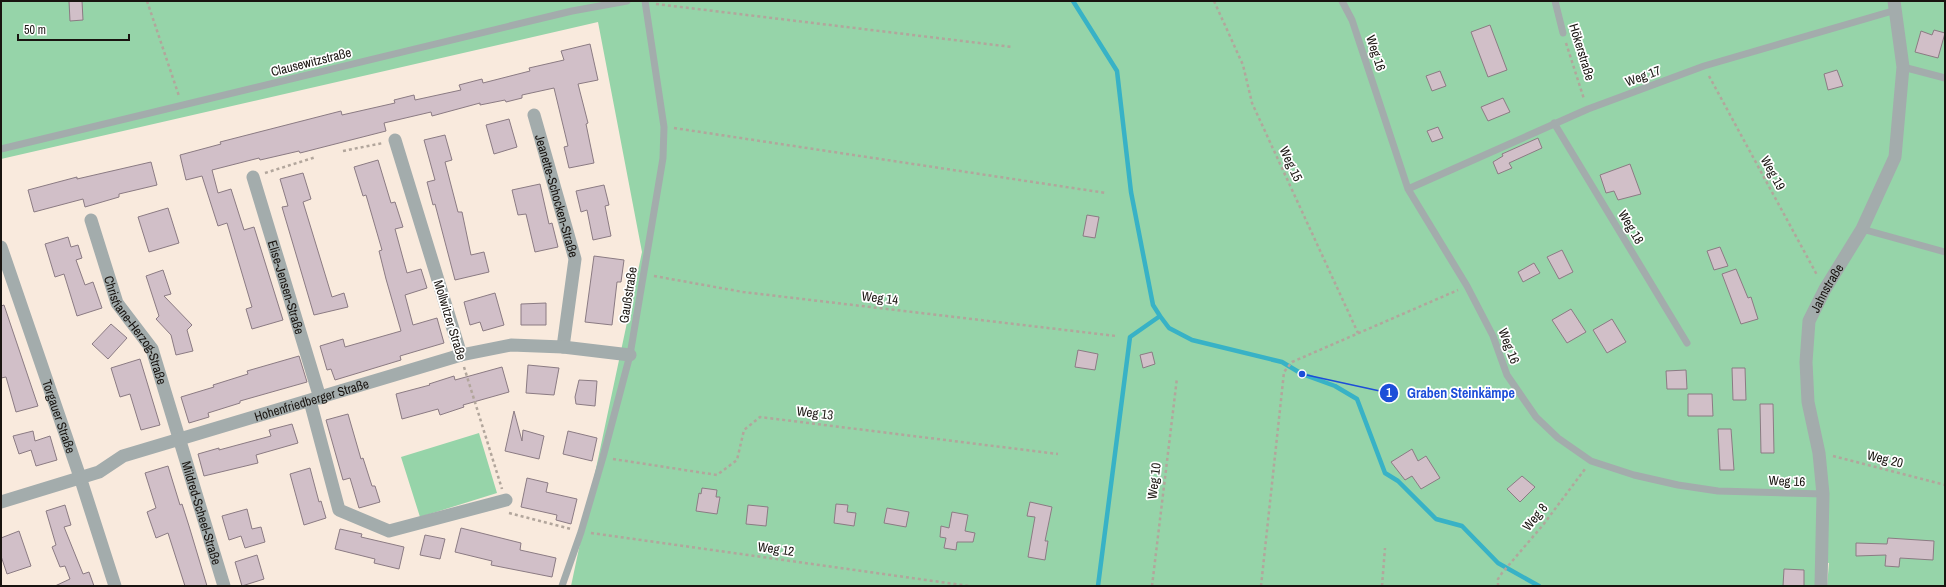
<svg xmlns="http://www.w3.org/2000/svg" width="1946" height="587" viewBox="0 0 1946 587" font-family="'Archivo Narrow',sans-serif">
  <rect width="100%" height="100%" fill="#f9eadd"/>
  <path fill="#96d4a9" d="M 1,1 L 1945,1 L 1945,586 L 1827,586 L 1829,563 L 1817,562 L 1816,586 L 571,586 L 642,252 L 598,22 L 1,159 Z
    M 479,433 L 497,493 L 420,517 L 401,457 Z"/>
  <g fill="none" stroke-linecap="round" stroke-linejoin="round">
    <path stroke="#38b2c6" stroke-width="4.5" d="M 1073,1 L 1117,71 L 1131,192 L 1153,305 L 1160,316
      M 1098,586 L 1130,337 L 1160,316 L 1169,328 L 1192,340 L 1282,362 L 1302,374 L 1335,386 L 1357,399 L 1385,473 L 1398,481 L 1436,519 L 1462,526 L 1498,563 L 1539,586"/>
  </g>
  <path fill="#d1bfc8" stroke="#8b7b83" d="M 69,1 L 82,1 L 83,20 L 70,21 Z
    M 1490,25 L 1507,70 L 1488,77 L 1471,32 Z
    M 1934,30 L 1945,33 L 1938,58 L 1915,52 L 1921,31 L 1932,35 Z
    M 590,44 L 598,80 L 578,84 L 588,123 L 586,124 L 594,163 L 569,168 L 564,147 L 568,146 L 554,88 L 522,95 L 522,98 L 506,102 L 505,100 L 480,105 L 480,103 L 432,116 L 431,112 L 384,123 L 386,131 L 300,153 L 299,151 L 260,160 L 259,158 L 212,170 L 218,193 L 231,189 L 244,230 L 254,227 L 283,320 L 252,329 L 246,309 L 252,307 L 227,223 L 218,226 L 202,176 L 186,180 L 180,155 L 221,144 L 220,142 L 341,111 L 342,115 L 395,103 L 394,100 L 414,95 L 415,100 L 461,90 L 459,85 L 482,79 L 483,83 L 530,71 L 529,68 L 564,60 L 561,51 Z
    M 1837,70 L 1843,86 L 1828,90 L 1824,74 Z
    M 1440,71 L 1446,86 L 1432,91 L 1426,76 Z
    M 1503,98 L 1510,112 L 1488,121 L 1481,107 Z
    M 509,119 L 517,147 L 494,154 L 486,125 Z
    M 1438,127 L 1443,138 L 1432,142 L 1427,131 Z
    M 445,135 L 452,160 L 445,162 L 458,212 L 462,212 L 471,255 L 484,252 L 489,272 L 455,280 L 435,204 L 433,205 L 427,182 L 435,180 L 424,140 Z
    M 1538,138 L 1542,148 L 1509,163 L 1512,168 L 1498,174 L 1493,162 L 1503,156 L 1502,154 Z
    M 378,160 L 391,203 L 395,202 L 403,227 L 395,229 L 407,273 L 421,269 L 427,288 L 405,295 L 413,325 L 437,318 L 444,343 L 400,356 L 401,360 L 335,380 L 331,369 L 327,370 L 320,346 L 343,339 L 345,347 L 401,331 L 386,279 L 379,251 L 382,250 L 366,195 L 363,196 L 354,167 Z
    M 151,162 L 157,185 L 119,194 L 119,197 L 85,207 L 83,199 L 34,212 L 28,190 L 77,177 L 77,179 Z
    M 1630,164 L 1641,194 L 1618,200 L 1614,191 L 1606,193 L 1600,175 Z
    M 303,173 L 311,199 L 303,202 L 332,297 L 344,293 L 348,307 L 314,315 L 282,207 L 288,206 L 280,179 Z
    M 540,184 L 549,224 L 552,223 L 558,247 L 535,252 L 526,214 L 518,215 L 512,190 Z
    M 604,185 L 609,205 L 605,206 L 611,236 L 593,240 L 587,210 L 581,212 L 576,191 Z
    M 168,208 L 179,243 L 149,252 L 138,217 Z
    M 1087,215 L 1099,217 L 1095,238 L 1083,236 Z
    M 68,237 L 71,247 L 78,245 L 82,258 L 76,260 L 85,285 L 93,282 L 102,308 L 77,316 L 64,274 L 55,277 L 45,244 Z
    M 1720,247 L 1728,266 L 1714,270 L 1707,251 Z
    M 1562,250 L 1573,272 L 1559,279 L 1547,257 Z
    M 594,256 L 624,260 L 621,282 L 617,282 L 612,325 L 585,322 Z
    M 1534,263 L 1540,273 L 1523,282 L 1518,272 Z
    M 1736,269 L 1748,298 L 1751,297 L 1758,319 L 1741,324 L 1722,274 Z
    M 163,270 L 171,294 L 164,296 L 192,325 L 187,330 L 193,351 L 176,355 L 171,335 L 156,319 L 159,316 L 146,276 Z
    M 495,293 L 504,325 L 483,331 L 480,322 L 470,325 L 464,302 Z
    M 546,303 L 546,325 L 521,325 L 521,304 Z
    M 4,305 L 38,406 L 16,412 L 6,377 L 1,378 L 1,306 Z
    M 1571,309 L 1586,332 L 1567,343 L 1552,320 Z
    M 1612,319 L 1626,342 L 1607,353 L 1593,330 Z
    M 111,324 L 127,338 L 108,359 L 92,344 Z
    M 1078,350 L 1098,354 L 1095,370 L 1075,367 Z
    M 1152,352 L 1155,364 L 1143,368 L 1140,355 Z
    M 299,356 L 307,382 L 240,401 L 240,403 L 208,413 L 209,417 L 189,423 L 181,397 L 214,387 L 213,385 L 248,374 L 247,371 Z
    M 140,359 L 160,425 L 141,430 L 130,394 L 120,397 L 111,368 Z
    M 528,365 L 559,368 L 554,395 L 526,393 Z
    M 502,367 L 509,392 L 463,405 L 464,407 L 440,415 L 438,409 L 402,419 L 396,394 L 430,385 L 429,384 L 454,376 L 455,380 Z
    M 1732,368 L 1745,368 L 1746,400 L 1733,400 Z
    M 1686,370 L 1687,389 L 1667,389 L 1666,371 Z
    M 579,380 L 597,381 L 595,406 L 576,404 L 575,397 Z
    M 1688,394 L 1712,394 L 1713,416 L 1688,416 Z
    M 1760,404 L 1773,404 L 1774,453 L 1761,453 Z
    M 514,411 L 522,441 L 523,430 L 544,436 L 539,459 L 505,451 Z
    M 348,414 L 361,459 L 363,458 L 372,486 L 375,486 L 380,502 L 359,508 L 350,478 L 343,480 L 326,420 Z
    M 292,424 L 298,443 L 256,455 L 258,463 L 204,476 L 198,454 L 219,448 L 219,450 L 271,436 L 269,430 Z
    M 1718,429 L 1731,429 L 1734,470 L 1720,470 Z
    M 33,431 L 35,441 L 50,436 L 57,460 L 36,466 L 31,450 L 19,454 L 13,436 Z
    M 568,431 L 597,438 L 592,461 L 563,454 Z
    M 1412,449 L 1418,461 L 1426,456 L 1440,478 L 1421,489 L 1412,476 L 1405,480 L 1391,462 Z
    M 168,466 L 180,505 L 182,504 L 189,526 L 207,586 L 185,586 L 168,533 L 156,538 L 147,512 L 156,508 L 145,473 Z
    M 310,468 L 319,502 L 321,501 L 326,518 L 304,525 L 290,474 Z
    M 1522,476 L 1535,487 L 1520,502 L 1507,489 Z
    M 527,478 L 548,483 L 546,492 L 577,499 L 571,524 L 556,520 L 557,515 L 521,507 Z
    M 702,488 L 717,490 L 716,497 L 720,497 L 717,514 L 696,511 L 699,493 L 701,494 Z
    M 1030,502 L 1052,507 L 1045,541 L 1048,541 L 1045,560 L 1028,557 L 1035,517 L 1027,516 Z
    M 836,504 L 848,505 L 847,512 L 856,513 L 854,526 L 834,523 Z
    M 65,505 L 71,525 L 64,527 L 83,574 L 89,572 L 94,586 L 55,586 L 70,579 L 65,566 L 60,567 L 52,547 L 56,545 L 46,511 Z
    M 748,505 L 768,507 L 766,526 L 746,524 Z
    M 887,508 L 909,512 L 906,527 L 884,523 Z
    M 247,509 L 252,529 L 261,527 L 265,542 L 245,548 L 241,536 L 229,540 L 222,516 Z
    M 952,512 L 968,515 L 965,531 L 975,533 L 973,542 L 957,542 L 956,550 L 944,548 L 946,538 L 940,537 L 941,526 L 949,528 Z
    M 461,528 L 521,543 L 520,550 L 556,558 L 552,577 L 491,565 L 492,561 L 455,552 Z
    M 340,529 L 362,534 L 361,537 L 404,547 L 399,569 L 374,563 L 375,559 L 335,549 Z
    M 19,531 L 31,566 L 7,574 L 1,556 L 1,538 Z
    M 425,535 L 445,539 L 440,559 L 420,555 Z
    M 1888,538 L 1934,541 L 1933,560 L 1900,558 L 1899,567 L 1885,566 L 1886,555 L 1856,556 L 1856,543 L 1887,544 Z
    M 257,555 L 264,579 L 242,586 L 235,562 Z
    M 1784,569 L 1804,570 L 1804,586 L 1783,586 Z"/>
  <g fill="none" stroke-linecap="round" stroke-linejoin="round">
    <path stroke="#b2a69c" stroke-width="2.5" stroke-dasharray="3 3" stroke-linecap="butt" d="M 147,1 L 179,96
      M 1214,1 L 1243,65 L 1252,103 L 1358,333
      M 656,4 L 1012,47
      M 1566,43 L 1584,99
      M 1709,76 L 1817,275
      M 674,128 L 1106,193
      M 343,151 L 383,143
      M 265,173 L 316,157
      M 654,276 L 743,292 L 1116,336
      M 464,367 L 502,489
      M 1833,456 L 1945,485
      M 613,459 L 717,475 L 737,460 L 744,430 L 760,417 L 1058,454
      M 509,513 L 571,529
      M 591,533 L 969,586
      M 1152,586 L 1177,378
      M 1261,586 L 1284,372 L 1292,362 L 1458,290
      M 1382,586 L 1385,548
      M 1498,586 L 1498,579 L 1502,573 L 1543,525 L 1585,469"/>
    <path stroke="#a3acac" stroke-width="7" d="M 1342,1 L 1352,20 L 1408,189 L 1467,286 L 1493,336 L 1507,375 L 1536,417 L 1558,438 L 1591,461 L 1634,475 L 1678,485 L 1718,491 L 1823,494
      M 1555,1 L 1563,33
      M 1903,67 L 1945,78
      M 1554,123 L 1687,343
      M 1,149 L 572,11 L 627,1
      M 1408,189 L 1588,109 L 1704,66 L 1896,10
      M 1862,229 L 1945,252
      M 562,586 L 581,532 L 603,457 L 630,355 L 663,158 L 664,127 L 645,1"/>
    <g stroke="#a3acac" stroke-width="13">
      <path id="s1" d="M 534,115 L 575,259 L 563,347"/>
      <path d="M 395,140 L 461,355"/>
      <path id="s2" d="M 253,177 L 320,398"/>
      <path id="s3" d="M 91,220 L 117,303 L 152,349 L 224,586"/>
      <path id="s4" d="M 1,247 L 80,477 L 115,586"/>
      <path d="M 310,401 L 339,510 L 389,531 L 506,500"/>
      <path id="s5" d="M 1,502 L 99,472 L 123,456 L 461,355 L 511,345 L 563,347 L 630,355"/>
      <path id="s6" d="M 1821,586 L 1823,494 L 1819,453 L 1808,402 L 1806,362 L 1809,321 L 1825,289 L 1862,229 L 1895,157 L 1903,67 L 1894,1"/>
    </g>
  </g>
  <g text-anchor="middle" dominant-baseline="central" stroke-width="3.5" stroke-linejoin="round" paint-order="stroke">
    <g font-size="13" fill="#191410" stroke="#fff">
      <text transform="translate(1582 52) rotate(73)">Hökerstraße</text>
      <text transform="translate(1376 53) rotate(72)">Weg 16</text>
      <text transform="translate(311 62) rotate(-14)">Clausewitzstraße</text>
      <text transform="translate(1643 76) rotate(-20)">Weg 17</text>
      <text transform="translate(1291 164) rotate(65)">Weg 15</text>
      <text transform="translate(1773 173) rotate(61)">Weg 19</text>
      <text stroke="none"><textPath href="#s1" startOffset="84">Jeanette-Schocken-Straße</textPath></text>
      <text transform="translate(1631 227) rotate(59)">Weg 18</text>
      <text stroke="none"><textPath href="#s2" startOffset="115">Elise-Jensen-Straße</textPath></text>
      <text stroke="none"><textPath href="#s6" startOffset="304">Jahnstraße</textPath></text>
      <text transform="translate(628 295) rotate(-81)">Gaußstraße</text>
      <text transform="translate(880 298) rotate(7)">Weg 14</text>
      <text transform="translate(450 320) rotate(73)">Mollwitzer Straße</text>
      <text stroke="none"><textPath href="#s3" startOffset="120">Christiane-Herzog-Straße</textPath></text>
      <text transform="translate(1509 346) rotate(69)">Weg 16</text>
      <text stroke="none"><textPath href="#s5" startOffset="328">Hohenfriedberger Straße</textPath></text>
      <text transform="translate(815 413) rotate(7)">Weg 13</text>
      <text stroke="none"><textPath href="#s4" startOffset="179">Torgauer Straße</textPath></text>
      <text transform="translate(1885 459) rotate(14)">Weg 20</text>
      <text transform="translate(1154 481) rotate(-83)">Weg 10</text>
      <text transform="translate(1787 481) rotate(2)">Weg 16</text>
      <text stroke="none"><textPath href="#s3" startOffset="316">Mildred-Scheel-Straße</textPath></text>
      <text transform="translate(1535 517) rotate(-51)">Weg 8</text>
      <text transform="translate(776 549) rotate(8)">Weg 12</text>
    </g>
  </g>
  <path fill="none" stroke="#1d4ed8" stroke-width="1.5" d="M1302 374L1389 393"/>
  <g fill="#1d4ed8" stroke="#fff" stroke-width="1.5">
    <circle cx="1302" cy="374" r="4"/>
    <circle cx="1389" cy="393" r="10"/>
  </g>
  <g font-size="12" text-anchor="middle" font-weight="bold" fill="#fff">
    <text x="1389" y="397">1</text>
  </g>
  <g font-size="14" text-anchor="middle" font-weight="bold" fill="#1d4ed8" stroke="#fff" stroke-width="3.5" stroke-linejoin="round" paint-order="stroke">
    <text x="1461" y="398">Graben Steinkämpe</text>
  </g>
  <rect width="1946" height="587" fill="none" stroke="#191410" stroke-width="4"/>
  <path d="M18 34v6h111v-6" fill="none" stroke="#191410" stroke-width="2"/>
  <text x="24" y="34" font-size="12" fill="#191410" stroke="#ffffff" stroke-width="3" paint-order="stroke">50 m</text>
</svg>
